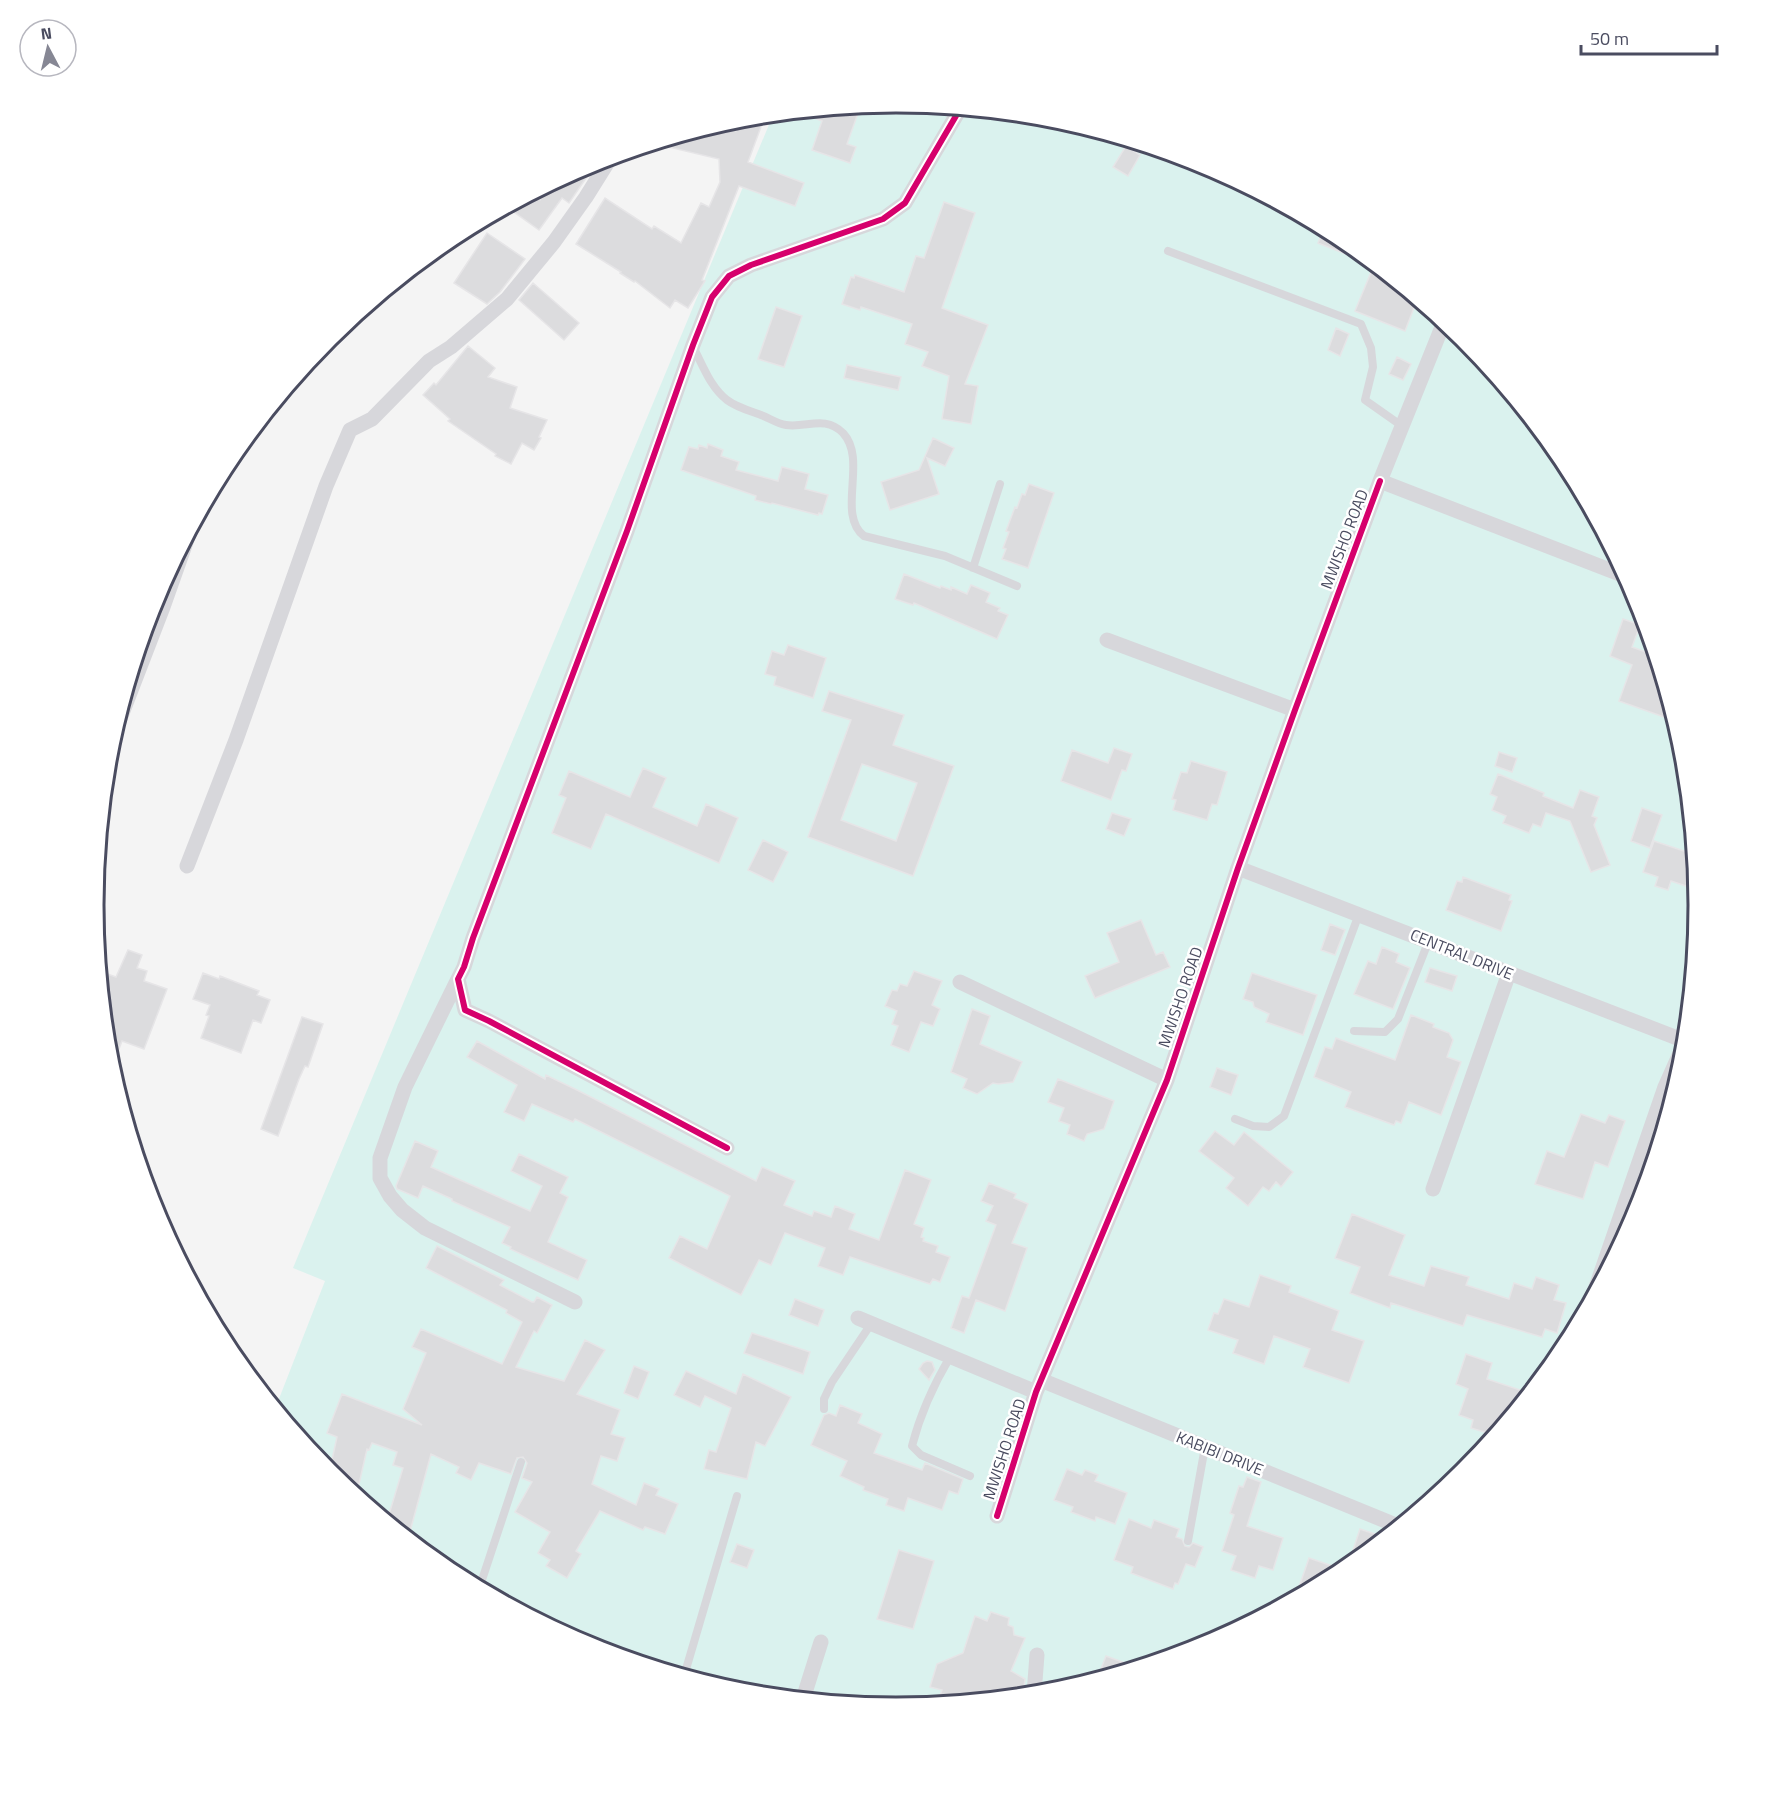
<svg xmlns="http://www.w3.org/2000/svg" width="1791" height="1811" viewBox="0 0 1791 1811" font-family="'Titillium Web',sans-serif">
  <rect width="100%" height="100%" fill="#f4f4f4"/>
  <path fill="#daf2ee" d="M 896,103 L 1052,118 L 1203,164 L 1342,238 L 1463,338 L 1563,460 L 1637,599 L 1683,749 L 1698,905 L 1683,1062 L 1637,1213 L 1563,1352 L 1463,1473 L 1341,1573 L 1202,1647 L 1052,1693 L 895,1708 L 739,1693 L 588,1647 L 449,1573 L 328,1473 L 275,1409 L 325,1281 L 293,1268 L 773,115 Z"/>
  <path fill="#dcdcde" stroke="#e6e5e7" stroke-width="1.5" fill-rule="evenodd" d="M 844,108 L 858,113 L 847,144 L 856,147 L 850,163 L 812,150 L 822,121 L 800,112 Z
    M 765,116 L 748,162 L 804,183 L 795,206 L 739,186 L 702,280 L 705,281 L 688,308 L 675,300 L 670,308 L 635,281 L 634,282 L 620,273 L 621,272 L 576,244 L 605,198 L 652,229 L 654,226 L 681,243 L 701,203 L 709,207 L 720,182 L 719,159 L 656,144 L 715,126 L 736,131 L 741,118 Z
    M 1126,146 L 1140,155 L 1128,176 L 1113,167 Z
    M 597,162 L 569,203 L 562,198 L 539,230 L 507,207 L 532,194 L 540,200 L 551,184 Z
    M 944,202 L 975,213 L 942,308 L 988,325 L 965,384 L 978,386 L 971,424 L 942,419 L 949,376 L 922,366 L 928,352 L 905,344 L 912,324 L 861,307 L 860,310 L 842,304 L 851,277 L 854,278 L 855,275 L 904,292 L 916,256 L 924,258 Z
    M 1324,229 L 1342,238 L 1363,256 L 1361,260 L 1318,243 Z
    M 487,233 L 525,259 L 500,292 L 487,304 L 454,283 Z
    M 1374,265 L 1417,300 L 1405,331 L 1355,311 Z
    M 533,283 L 579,323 L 564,340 L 519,300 Z
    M 776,307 L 802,316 L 784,367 L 758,359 Z
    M 1336,328 L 1349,334 L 1340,356 L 1328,350 Z
    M 468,346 L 495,368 L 488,377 L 517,387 L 510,408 L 547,420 L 539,437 L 541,438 L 534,450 L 522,443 L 511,464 L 495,456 L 496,454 L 448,421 L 450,419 L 423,395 L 434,383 L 436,385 Z
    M 1397,357 L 1411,364 L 1403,380 L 1389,374 Z
    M 847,365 L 901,377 L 898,390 L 844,378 Z
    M 933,438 L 954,448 L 945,466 L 927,458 L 939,494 L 890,510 L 881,482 L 919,470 Z
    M 708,444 L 723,450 L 721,456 L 739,462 L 736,470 L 778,481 L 782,467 L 809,474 L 805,489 L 828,495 L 822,514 L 819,513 L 818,515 L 772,503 L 771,504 L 755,500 L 756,496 L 681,470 L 689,447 L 698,449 L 699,445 L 707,448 Z
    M 1029,484 L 1054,493 L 1028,568 L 1002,559 L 1006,549 L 1003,548 L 1009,532 L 1006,531 L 1015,507 L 1017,508 L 1022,494 L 1025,495 Z
    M 904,574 L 940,588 L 941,586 L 951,590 L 951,587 L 967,594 L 971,585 L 990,593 L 986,602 L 1000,608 L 998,611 L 1008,615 L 997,639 L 914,603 L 913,605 L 895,599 Z
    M 1623,619 L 1640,625 L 1632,647 L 1654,655 L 1669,704 L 1664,717 L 1619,701 L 1632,665 L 1610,656 Z
    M 788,645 L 826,658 L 813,698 L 774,685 L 776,677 L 765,674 L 772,651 L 784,655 Z
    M 829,691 L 904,715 L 893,745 L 954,766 L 913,876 L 808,837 L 851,720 L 822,711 ZM 862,764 L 917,783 L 896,841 L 841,820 Z
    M 1114,748 L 1132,754 L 1126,771 L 1122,770 L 1111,800 L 1061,781 L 1072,750 L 1108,763 Z
    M 1499,752 L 1517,758 L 1512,772 L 1495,766 Z
    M 1191,761 L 1227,772 L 1217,805 L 1212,804 L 1207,820 L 1173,810 L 1176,800 L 1172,799 L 1181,772 L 1187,773 Z
    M 643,768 L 666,778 L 653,807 L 697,826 L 706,804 L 738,818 L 719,863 L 606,814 L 591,849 L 552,833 L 566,798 L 559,795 L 569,771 L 630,797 Z
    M 1498,774 L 1544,793 L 1543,796 L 1573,808 L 1580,790 L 1599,797 L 1592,816 L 1597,818 L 1594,825 L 1610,865 L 1591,872 L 1570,821 L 1546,813 L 1541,827 L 1533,824 L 1529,833 L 1503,823 L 1506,816 L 1492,810 L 1497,797 L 1490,794 Z
    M 1642,808 L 1662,815 L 1650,848 L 1631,841 Z
    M 1112,813 L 1131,819 L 1124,836 L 1106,829 Z
    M 763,840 L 788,852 L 773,882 L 748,870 Z
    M 1654,841 L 1693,854 L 1695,871 L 1689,887 L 1671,881 L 1668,890 L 1655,886 L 1658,877 L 1643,872 Z
    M 1463,877 L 1511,895 L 1509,900 L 1512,901 L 1501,931 L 1446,910 L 1457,881 L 1462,882 Z
    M 1141,920 L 1156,955 L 1163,952 L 1170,967 L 1095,998 L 1085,976 L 1119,962 L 1107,933 Z
    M 1330,924 L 1345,930 L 1335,955 L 1321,950 Z
    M 1382,947 L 1399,954 L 1396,962 L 1410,968 L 1393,1009 L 1354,994 L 1368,961 L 1376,964 Z
    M 128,950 L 142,955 L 137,968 L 147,971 L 144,981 L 167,989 L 144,1049 L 122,1041 L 111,1070 L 99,971 L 116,977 Z
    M 1430,968 L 1457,976 L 1452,991 L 1425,982 Z
    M 914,971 L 942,981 L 932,1005 L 940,1009 L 933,1026 L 921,1022 L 909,1052 L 891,1045 L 898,1026 L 892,1024 L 897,1011 L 885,1006 L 892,990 L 897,991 L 900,984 L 907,986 Z
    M 203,973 L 219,979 L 220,976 L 259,991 L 257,995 L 270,1000 L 261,1023 L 253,1020 L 241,1053 L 201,1038 L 209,1016 L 206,1015 L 210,1005 L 193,999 Z
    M 1252,973 L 1317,995 L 1303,1035 L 1266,1022 L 1269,1014 L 1254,1007 L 1253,1002 L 1243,999 Z
    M 972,1009 L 990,1016 L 980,1044 L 1022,1062 L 1013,1082 L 998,1084 L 993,1083 L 977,1094 L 963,1088 L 967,1079 L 951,1072 Z
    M 1411,1015 L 1434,1024 L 1433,1027 L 1449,1033 L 1453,1040 L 1447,1057 L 1461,1062 L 1441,1115 L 1409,1102 L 1401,1123 L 1396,1121 L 1394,1125 L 1345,1107 L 1351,1092 L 1314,1077 L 1325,1047 L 1332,1049 L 1336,1038 L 1395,1060 Z
    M 302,1017 L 323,1024 L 308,1067 L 305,1066 L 299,1079 L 278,1136 L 261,1129 Z
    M 477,1041 L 545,1079 L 546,1075 L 577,1090 L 756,1181 L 762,1167 L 795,1181 L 784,1205 L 812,1216 L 814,1211 L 831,1217 L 835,1206 L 855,1214 L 849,1229 L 879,1240 L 905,1170 L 931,1180 L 914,1224 L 924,1228 L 921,1237 L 924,1238 L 923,1241 L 938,1246 L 936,1252 L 950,1257 L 940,1282 L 933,1279 L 930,1284 L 850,1257 L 843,1275 L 818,1266 L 825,1248 L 785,1233 L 771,1265 L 759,1260 L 741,1295 L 669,1258 L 680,1236 L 707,1249 L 730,1196 L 575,1119 L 573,1122 L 532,1104 L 524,1121 L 504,1112 L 517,1085 L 467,1057 Z
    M 1217,1068 L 1238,1075 L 1231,1095 L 1210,1087 Z
    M 1058,1079 L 1114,1101 L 1104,1129 L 1087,1134 L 1084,1141 L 1067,1134 L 1070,1125 L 1059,1121 L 1064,1108 L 1048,1102 Z
    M 1581,1114 L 1605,1123 L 1609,1115 L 1625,1121 L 1608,1167 L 1595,1162 L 1583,1199 L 1535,1184 L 1547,1151 L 1564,1157 Z
    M 1215,1131 L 1234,1145 L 1244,1132 L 1293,1172 L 1281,1187 L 1276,1182 L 1269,1191 L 1263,1187 L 1248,1206 L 1226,1188 L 1234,1178 L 1199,1151 Z
    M 415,1141 L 438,1151 L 431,1167 L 530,1211 L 542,1186 L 511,1171 L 519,1154 L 568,1177 L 560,1193 L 568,1197 L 548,1242 L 587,1260 L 578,1280 L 510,1249 L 511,1247 L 502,1243 L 510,1227 L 452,1201 L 452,1199 L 423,1186 L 418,1198 L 397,1189 L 396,1186 Z
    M 989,1183 L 1016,1194 L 1014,1198 L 1028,1204 L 1012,1243 L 1027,1248 L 1005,1311 L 976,1300 L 964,1333 L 951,1328 L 962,1296 L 969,1298 L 996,1225 L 986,1221 L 993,1206 L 981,1201 Z
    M 1352,1214 L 1405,1235 L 1389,1275 L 1424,1286 L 1431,1266 L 1469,1277 L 1466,1285 L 1509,1299 L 1514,1283 L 1532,1289 L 1536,1277 L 1559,1285 L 1554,1300 L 1566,1303 L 1557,1333 L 1545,1329 L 1542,1337 L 1467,1315 L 1463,1326 L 1391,1303 L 1390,1308 L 1350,1293 L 1360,1267 L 1335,1258 Z
    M 437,1246 L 504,1280 L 500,1285 L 532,1302 L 534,1302 L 537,1297 L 552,1305 L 537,1333 L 534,1331 L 516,1367 L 564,1381 L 585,1340 L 605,1350 L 577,1394 L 620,1410 L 611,1434 L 625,1438 L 617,1461 L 601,1456 L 592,1484 L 636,1505 L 644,1483 L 659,1489 L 656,1495 L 678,1504 L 665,1534 L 645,1527 L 643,1530 L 600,1511 L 576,1551 L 581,1554 L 567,1578 L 546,1566 L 550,1560 L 538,1553 L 550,1532 L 515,1512 L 532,1482 L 522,1478 L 527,1463 L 523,1457 L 517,1458 L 511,1474 L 479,1463 L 471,1480 L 456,1473 L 459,1467 L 431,1454 L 408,1539 L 387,1521 L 403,1468 L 393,1465 L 397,1452 L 372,1443 L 369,1450 L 367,1449 L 359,1484 L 336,1480 L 329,1474 L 337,1437 L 327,1433 L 342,1394 L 422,1425 L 403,1409 L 426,1353 L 412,1347 L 421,1329 L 502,1364 L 522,1322 L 506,1313 L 507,1310 L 426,1268 Z
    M 1260,1275 L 1291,1286 L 1289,1292 L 1339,1311 L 1332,1330 L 1364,1341 L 1349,1383 L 1303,1367 L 1310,1349 L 1274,1336 L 1264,1364 L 1233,1353 L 1238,1340 L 1208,1330 L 1214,1313 L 1218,1314 L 1224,1299 L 1249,1307 Z
    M 795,1299 L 824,1310 L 818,1326 L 789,1315 Z
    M 752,1333 L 810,1352 L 803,1374 L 744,1353 Z
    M 1466,1354 L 1492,1363 L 1487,1379 L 1529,1393 L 1494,1435 L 1471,1428 L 1473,1420 L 1459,1415 L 1468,1389 L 1456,1384 Z
    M 927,1361 L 932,1362 L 935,1370 L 929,1380 L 919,1369 L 923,1363 Z
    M 634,1366 L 649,1372 L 638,1399 L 624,1393 Z
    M 686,1371 L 736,1394 L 743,1374 L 791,1397 L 765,1446 L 756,1442 L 747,1479 L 704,1469 L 709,1450 L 716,1452 L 731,1408 L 705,1396 L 700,1407 L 674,1395 Z
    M 840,1405 L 862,1414 L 858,1423 L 882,1434 L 874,1453 L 922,1470 L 925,1463 L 963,1479 L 958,1494 L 949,1491 L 942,1510 L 908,1498 L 904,1511 L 886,1505 L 888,1499 L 863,1490 L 864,1487 L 840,1476 L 847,1461 L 811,1445 L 824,1415 L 829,1413 L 836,1416 Z
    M 1067,1469 L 1082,1475 L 1085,1470 L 1098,1475 L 1095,1481 L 1127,1493 L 1115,1524 L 1096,1517 L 1095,1521 L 1071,1512 L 1073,1507 L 1054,1500 Z
    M 1247,1477 L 1261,1482 L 1247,1526 L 1283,1538 L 1273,1570 L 1259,1566 L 1255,1578 L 1231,1570 L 1236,1556 L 1222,1551 L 1234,1515 L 1230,1513 L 1239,1486 L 1243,1487 Z
    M 1129,1519 L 1151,1528 L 1154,1520 L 1179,1529 L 1176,1537 L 1182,1539 L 1185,1546 L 1189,1547 L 1193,1543 L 1203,1547 L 1195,1567 L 1186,1564 L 1178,1584 L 1175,1583 L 1173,1589 L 1131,1573 L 1133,1567 L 1114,1560 Z
    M 1360,1529 L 1384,1537 L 1347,1568 Z
    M 737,1544 L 754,1550 L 747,1568 L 730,1562 Z
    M 899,1550 L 934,1561 L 913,1629 L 877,1619 Z
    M 1309,1558 L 1344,1570 L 1309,1590 L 1299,1587 Z
    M 991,1612 L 1009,1618 L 1008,1625 L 1013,1627 L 1014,1635 L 1025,1638 L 1011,1671 L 1025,1679 L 1023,1695 L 937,1704 L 942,1690 L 930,1687 L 937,1664 L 963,1653 L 975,1616 L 987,1621 Z
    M 1106,1656 L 1136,1667 L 1097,1679 Z"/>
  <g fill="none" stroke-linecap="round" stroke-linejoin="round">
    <path stroke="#d7d7db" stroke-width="8" d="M 1168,251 L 1361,324 L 1371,348 L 1373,367 L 1365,400 L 1402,426
      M 693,347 C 703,365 710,387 727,400 C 736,407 750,411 761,415 C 769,418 778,424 786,425 C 807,428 825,415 843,433 C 868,460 836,514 864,536 L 945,556 L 1017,586
      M 973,568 L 1000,484
      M 1354,1031 L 1385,1032 L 1398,1019 L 1429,940
      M 1235,1119 L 1253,1126 L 1269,1127 L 1284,1116 L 1359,914
      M 950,1357 C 934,1384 920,1415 912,1446 L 921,1455 L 970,1476
      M 824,1409 L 824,1399 L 832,1382 L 871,1324
      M 1188,1541 L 1205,1447
      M 479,1589 L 521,1462
      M 684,1676 L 737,1496"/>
    <path stroke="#d7d7db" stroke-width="15" d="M 1444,322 L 1380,481 L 1625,576
      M 1107,640 L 1295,710
      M 111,742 L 163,607 L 190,531
      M 187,866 L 236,740 L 326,486 L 350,430 L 372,419 L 429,361 L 451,347 L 507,299 L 554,242 L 586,197 L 611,157
      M 1238,868 L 1685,1041
      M 458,979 L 405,1087 L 380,1158 L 380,1178 L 390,1196 L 402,1210 L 425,1228 L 575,1302
      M 960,982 L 1167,1080
      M 727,1148 L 489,1021 L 465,1010 L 458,979 L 464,967 L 473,938 L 627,531 L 693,345 L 712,297 L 729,276 L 751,265 L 883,219 L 905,203 L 960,109
      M 1433,1189 L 1509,973
      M 1594,1293 L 1665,1087 L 1685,1042
      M 858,1318 L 1036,1392
      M 1041,1380 L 1398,1526
      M 997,1516 L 1036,1392 L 1167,1080 L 1238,868 L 1295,710 L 1380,481
      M 1034,1694 L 1037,1655
      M 803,1699 L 821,1642"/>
    <defs>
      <path id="cycleway" d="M 727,1148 L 489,1021 L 465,1010 L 458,979 L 464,967 L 473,938 L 627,531 L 693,345 L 712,297 L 729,276 L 751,265 L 883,219 L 905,203 L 960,109
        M 997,1516 L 1036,1392 L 1167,1080 L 1238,868 L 1295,710 L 1380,481"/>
    </defs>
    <use href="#cycleway" stroke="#fff" stroke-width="10"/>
    <use href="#cycleway" stroke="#d6006c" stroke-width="6"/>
  </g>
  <g text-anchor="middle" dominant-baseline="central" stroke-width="5" stroke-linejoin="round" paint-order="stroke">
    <g font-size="16" fill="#4a4c60" stroke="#fff">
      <text transform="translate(1344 539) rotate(-69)">MWISHO ROAD</text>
      <text transform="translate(1462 954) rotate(22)">CENTRAL DRIVE</text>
      <text transform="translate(1180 997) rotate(-71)">MWISHO ROAD</text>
      <text transform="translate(1004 1449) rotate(-72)">MWISHO ROAD</text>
      <text transform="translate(1220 1453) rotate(22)">KABIBI DRIVE</text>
    </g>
  </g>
  <path d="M0 0H1791V1811H0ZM104 905a792 792 0 1 1 1584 0a792 792 0 1 1-1584 0Z" fill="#fff" fill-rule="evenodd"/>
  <path fill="none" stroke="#4a4c60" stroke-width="3" d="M104 905a792 792 0 1 1 1584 0a792 792 0 1 1-1584 0Z"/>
  <g transform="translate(48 48) rotate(353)"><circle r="28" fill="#ffffff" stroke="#b7b7bf" stroke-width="1.5"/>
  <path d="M0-4.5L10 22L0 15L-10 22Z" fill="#868794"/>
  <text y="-9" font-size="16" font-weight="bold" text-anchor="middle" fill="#4a4c60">N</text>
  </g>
  <path d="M1581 45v9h136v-9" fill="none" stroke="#4a4c60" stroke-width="3"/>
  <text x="1590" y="45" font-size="18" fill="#4a4c60" stroke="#ffffff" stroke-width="4.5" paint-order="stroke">50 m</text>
</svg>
